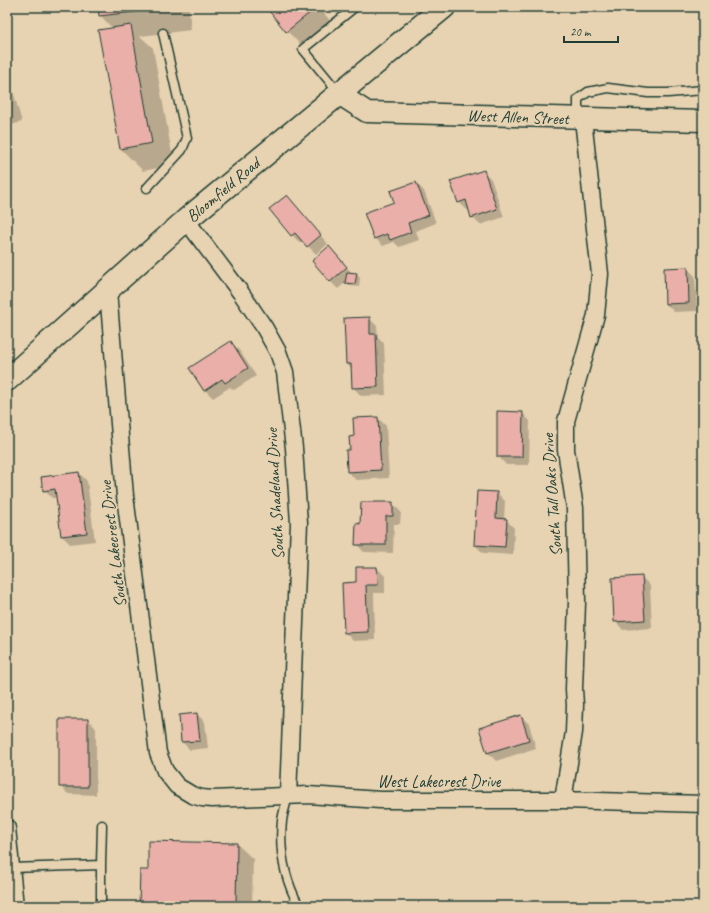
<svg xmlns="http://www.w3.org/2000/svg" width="710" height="913" viewBox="0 0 710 913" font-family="Caveat,sans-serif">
  <rect width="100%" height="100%" fill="#e7d3b1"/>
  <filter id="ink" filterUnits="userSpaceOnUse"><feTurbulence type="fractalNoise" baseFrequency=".025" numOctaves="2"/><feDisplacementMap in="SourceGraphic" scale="8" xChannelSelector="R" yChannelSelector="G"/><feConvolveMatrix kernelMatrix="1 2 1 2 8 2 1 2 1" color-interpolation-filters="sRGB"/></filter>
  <g filter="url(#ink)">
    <path fill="#0003" d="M 99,7 L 189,7 L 191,30 L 140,36 L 153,48 L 174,165 L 143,171 L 121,149 L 113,29 L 100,15 Z
      M 268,7 L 319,7 L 332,23 L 303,47 L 287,31 Z
      M 7,70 L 22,122 L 7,126 Z
      M 483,171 L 491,179 L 504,217 L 480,225 L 472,217 L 470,210 L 467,210 L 459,202 Z
      M 416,183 L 424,191 L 436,223 L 416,231 L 419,240 L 399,247 L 394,242 L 383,246 L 375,238 L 395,202 Z
      M 287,196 L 328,244 L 316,254 L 303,241 L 300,243 L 292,235 Z
      M 337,256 L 352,273 L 356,274 L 360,278 L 359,287 L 350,286 L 346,282 L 338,289 L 330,281 Z
      M 687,268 L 695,276 L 697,311 L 674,312 L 666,304 Z
      M 369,318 L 377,326 L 378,337 L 384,343 L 386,395 L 361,396 L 353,387 L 352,370 L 347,364 Z
      M 231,342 L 239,350 L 256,376 L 234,390 L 230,387 L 213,398 L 205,390 Z
      M 522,413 L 530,421 L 529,465 L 506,465 L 498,456 Z
      M 378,418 L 386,426 L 389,478 L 356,480 L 348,472 L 351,451 L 355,437 Z
      M 79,473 L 87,481 L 95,541 L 70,544 L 62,536 L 57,498 L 52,498 L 44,490 Z
      M 497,493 L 505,501 L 504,519 L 506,520 L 514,528 L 513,555 L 483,553 L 475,545 Z
      M 392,503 L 401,512 L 400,524 L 394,524 L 393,553 L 364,552 L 356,544 L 361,525 Z
      M 377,568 L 385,576 L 385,593 L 374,593 L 375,640 L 353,641 L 345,632 L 357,583 Z
      M 642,577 L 650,586 L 652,628 L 623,630 L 615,621 Z
      M 197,714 L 205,722 L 208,748 L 190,750 L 182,742 Z
      M 521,716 L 529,724 L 536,748 L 496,761 L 488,753 Z
      M 60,720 L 88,720 L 96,728 L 96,795 L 68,794 L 60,786 Z
      M 237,844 L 253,859 L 252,906 L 140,906 L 149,871 Z"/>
    <path fill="#e9afa8" stroke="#1f3d34" d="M 98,7 L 170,7 L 170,8 L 99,16 Z
      M 266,7 L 317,7 L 286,32 Z
      M 131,25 L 152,143 L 120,149 L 98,30 Z
      M 484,170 L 497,209 L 471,218 L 466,200 L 458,203 L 450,181 Z
      M 416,182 L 429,215 L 408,223 L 411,232 L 390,240 L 387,234 L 374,239 L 364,213 L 394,202 L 390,191 Z
      M 287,195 L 321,235 L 307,247 L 295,233 L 291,236 L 269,209 Z
      M 329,246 L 347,267 L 330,282 L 312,261 Z
      M 688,267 L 689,303 L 665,304 L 664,268 Z
      M 347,272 L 357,273 L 355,284 L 345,283 Z
      M 370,317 L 370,334 L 376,334 L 378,387 L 352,388 L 351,364 L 346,364 L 344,318 Z
      M 231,341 L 248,368 L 225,383 L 222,379 L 204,391 L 189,368 Z
      M 497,411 L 523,412 L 522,457 L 497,457 Z
      M 378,417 L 381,470 L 347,472 L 346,450 L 350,450 L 349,437 L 354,436 L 353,418 Z
      M 79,472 L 87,533 L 61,536 L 55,489 L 43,491 L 41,477 Z
      M 477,491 L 497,492 L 496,518 L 507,519 L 505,547 L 474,545 Z
      M 361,502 L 393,502 L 393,516 L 386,516 L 386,545 L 355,545 L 356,523 L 360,524 Z
      M 356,567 L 377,567 L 378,585 L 366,585 L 368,632 L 344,633 L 342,583 L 356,582 Z
      M 642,576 L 645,620 L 614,622 L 612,578 Z
      M 197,713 L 200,741 L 181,742 L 179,715 Z
      M 521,715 L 529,740 L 487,753 L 479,728 Z
      M 59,719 L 88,719 L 88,787 L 59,787 Z
      M 148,841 L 237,843 L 236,906 L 139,906 L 140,870 L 148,870 Z"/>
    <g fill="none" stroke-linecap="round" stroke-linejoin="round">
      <defs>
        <path id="service" d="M 339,93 L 303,49 L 355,7
          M 581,116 L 578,108 L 578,99 L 588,92 L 608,88 L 648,93 L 668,93 L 703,90
          M 147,188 L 182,150 L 187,138 L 163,33
          M 288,796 C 286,804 283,813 282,821 C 279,850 285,880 299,906
          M 101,865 L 102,825
          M 12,868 L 101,865 L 101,906"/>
        <path id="minor" d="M 186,220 L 241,293 L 264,327 L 278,352 L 285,372 L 294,448 L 299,523 L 288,796
          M 108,291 L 125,496 L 158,753 L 165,771 L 177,786 L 192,795 L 202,798 L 212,799 L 308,795 L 380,800 L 563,800 L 703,804
          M 563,800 L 574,732 L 575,705 L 574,689 L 577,602 L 575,508 L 566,450 L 566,421 L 596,315 L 600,274 L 583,119
          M 7,828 L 15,906"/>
        <path id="tertiary" d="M 339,94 L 367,112 L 703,121"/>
        <path id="primary" d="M 7,380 L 186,220 L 444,7"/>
      </defs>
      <use href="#service" stroke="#1f3d34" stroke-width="11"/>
      <use href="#minor" stroke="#1f3d34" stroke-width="19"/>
      <use href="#tertiary" stroke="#1f3d34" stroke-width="23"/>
      <use href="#primary" stroke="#1f3d34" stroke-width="25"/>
      <use href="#service" stroke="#e7d3b1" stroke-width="8"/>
      <use href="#minor" stroke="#e7d3b1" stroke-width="16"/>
      <use href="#tertiary" stroke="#e7d3b1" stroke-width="20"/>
      <use href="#primary" stroke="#e7d3b1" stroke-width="22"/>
    </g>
  </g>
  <g text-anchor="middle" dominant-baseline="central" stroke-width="3.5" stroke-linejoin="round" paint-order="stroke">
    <g font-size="17" fill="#1f3d34" stroke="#e7d3b1">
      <text transform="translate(518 117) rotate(2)">West Allen Street</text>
      <text transform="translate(223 190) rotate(-40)">Bloomfield Road</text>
      <text transform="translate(275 494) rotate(-93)">South Shadeland Drive</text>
      <text transform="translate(552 495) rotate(-94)">South Tall Oaks Drive</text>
      <text transform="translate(113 544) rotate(-97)">South Lakecrest Drive</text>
      <text x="439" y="781">West Lakecrest Drive</text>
    </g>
  </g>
  <rect width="710" height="913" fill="none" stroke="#e7d3b1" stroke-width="24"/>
  <rect x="12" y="12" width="686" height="889" fill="none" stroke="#1f3d34" stroke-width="1.5" filter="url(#ink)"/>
  <path d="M564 36v6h54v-6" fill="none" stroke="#1f3d34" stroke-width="2"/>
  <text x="570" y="36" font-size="12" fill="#1f3d34" stroke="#e7d3b1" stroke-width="3" paint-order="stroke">20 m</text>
</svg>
